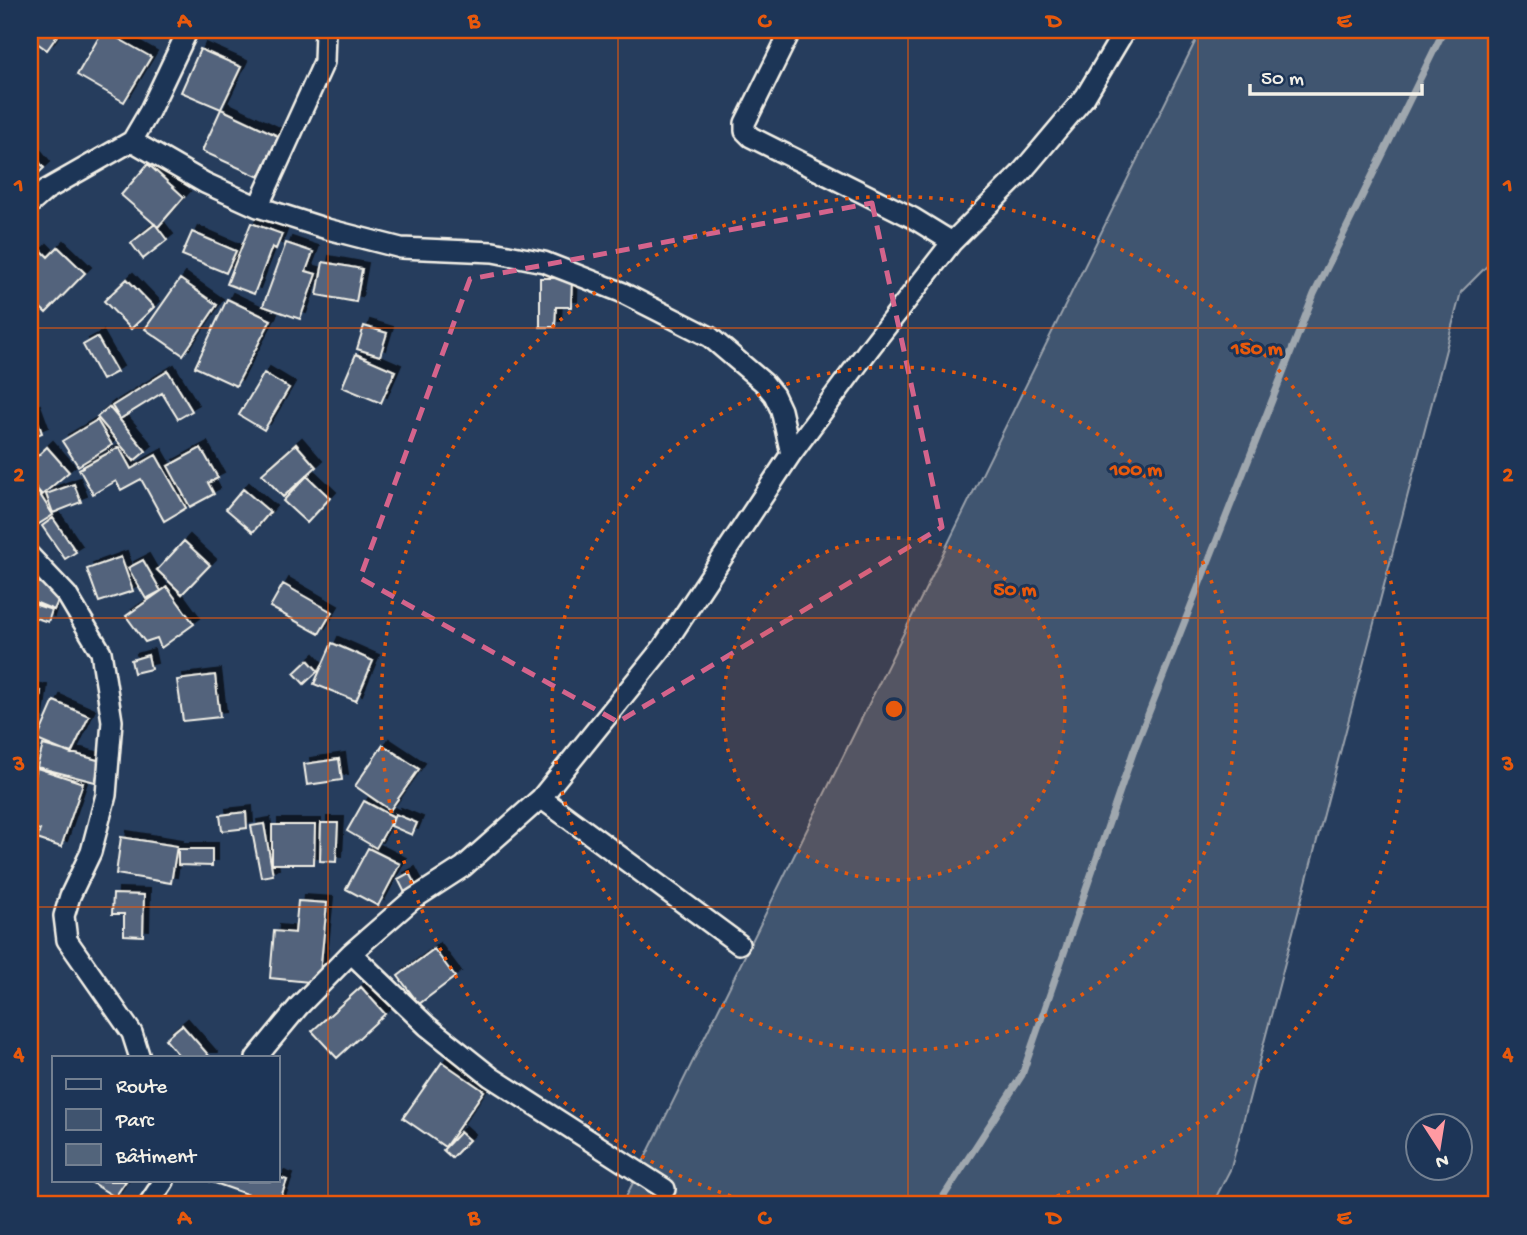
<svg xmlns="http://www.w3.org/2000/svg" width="1527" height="1235" viewBox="0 0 1527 1235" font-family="'Gochi Hand',sans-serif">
  <defs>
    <filter id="shadow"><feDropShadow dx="6" dy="-6" stdDeviation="0" flood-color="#0009"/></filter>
  </defs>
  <rect width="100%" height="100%" fill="#263d5d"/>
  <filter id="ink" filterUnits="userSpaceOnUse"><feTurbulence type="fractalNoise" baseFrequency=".0143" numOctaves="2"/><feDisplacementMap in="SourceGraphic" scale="14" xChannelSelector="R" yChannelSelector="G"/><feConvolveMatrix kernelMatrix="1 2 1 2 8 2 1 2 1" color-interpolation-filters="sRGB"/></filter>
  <g filter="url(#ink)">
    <path fill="#40546f" stroke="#9aa2ac" stroke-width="2" d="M 1199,30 L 1497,30 L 1497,256 L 1461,292 L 1231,1168 L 1212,1205 L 622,1205 L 1195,42 Z"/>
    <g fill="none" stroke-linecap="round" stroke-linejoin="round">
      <path stroke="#9fa7ae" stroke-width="7" d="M 938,1205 L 1022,1075 L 1134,750 L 1314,294 L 1444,30"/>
    </g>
    <path fill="#52647b" stroke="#f4f1e8" stroke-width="2" filter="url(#shadow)" d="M 30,30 L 61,30 L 47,50 L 30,38 Z
      M 103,30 L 151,57 L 124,102 L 77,75 Z
      M 200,49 L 241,67 L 221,109 L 181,92 Z
      M 221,109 L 278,136 L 259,177 L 202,151 Z
      M 30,151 L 44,168 L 30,181 Z
      M 148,164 L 184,197 L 158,227 L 121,195 Z
      M 251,223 L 282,234 L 276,249 L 272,247 L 254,294 L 227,284 Z
      M 155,224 L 167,240 L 143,259 L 131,243 Z
      M 192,232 L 236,251 L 226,273 L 182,255 Z
      M 286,243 L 313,252 L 306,271 L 316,274 L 300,319 L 263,306 Z
      M 58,247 L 85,273 L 46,313 L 30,298 L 30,261 L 41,250 L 48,257 Z
      M 323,262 L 362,269 L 356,302 L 317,295 Z
      M 540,278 L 572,278 L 571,307 L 556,307 L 555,327 L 540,327 Z
      M 127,279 L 154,307 L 131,329 L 104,301 Z
      M 180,279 L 217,305 L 183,355 L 145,329 Z
      M 227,299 L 271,320 L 236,386 L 195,367 Z
      M 364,326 L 387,333 L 380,356 L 357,349 Z
      M 97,337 L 117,372 L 102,380 L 83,345 Z
      M 356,354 L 395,371 L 381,403 L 342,387 Z
      M 168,371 L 192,411 L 178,419 L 162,393 L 120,419 L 112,406 Z
      M 264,373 L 289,388 L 264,430 L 239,415 Z
      M 109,407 L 146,451 L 134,461 L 97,417 Z
      M 34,411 L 42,433 L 30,438 L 30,413 Z
      M 97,420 L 112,445 L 78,466 L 62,441 Z
      M 296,444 L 316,467 L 283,497 L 262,474 Z
      M 47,447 L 69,472 L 42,495 L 30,481 L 30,463 Z
      M 119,447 L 131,469 L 156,455 L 186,508 L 164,521 L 141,479 L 121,490 L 116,481 L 93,494 L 79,469 Z
      M 201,448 L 218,478 L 208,483 L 214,494 L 190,507 L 168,466 Z
      M 307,476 L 330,498 L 307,523 L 283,501 Z
      M 74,484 L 81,502 L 53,513 L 46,494 Z
      M 243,489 L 270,512 L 253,532 L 226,509 Z
      M 39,493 L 53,515 L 31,529 L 30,499 Z
      M 53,518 L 76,552 L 65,559 L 42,526 Z
      M 184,541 L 210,565 L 182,594 L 157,570 Z
      M 121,557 L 133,591 L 99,602 L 87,569 Z
      M 143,560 L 161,591 L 146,599 L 128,568 Z
      M 30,579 L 62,592 L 54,610 L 30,600 Z
      M 283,584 L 332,612 L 319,634 L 270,607 Z
      M 167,587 L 194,624 L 161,648 L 157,638 L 145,642 L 126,616 Z
      M 30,603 L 52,610 L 48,622 L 30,616 Z
      M 332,643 L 373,661 L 356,701 L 314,684 Z
      M 148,655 L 151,669 L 134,673 L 131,660 Z
      M 308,660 L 318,671 L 304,684 L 294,673 Z
      M 215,675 L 220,717 L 183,721 L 177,680 Z
      M 30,689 L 41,691 L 37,722 L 30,720 Z
      M 54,701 L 89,716 L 71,754 L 37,740 Z
      M 43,745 L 101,761 L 95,782 L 37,767 Z
      M 383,745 L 419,769 L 390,810 L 355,786 Z
      M 339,759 L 342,780 L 307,785 L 304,764 Z
      M 37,768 L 83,783 L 61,847 L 37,839 L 40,830 L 30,827 L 30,787 Z
      M 364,801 L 394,817 L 376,848 L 347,831 Z
      M 246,812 L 247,828 L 222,831 L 220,815 Z
      M 395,814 L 417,823 L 412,835 L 391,826 Z
      M 321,823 L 338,823 L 336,862 L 320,861 Z
      M 264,824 L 273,875 L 261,877 L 251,826 Z
      M 272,825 L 315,825 L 314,864 L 272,864 Z
      M 121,837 L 177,846 L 171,883 L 116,874 Z
      M 368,848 L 400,864 L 378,906 L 346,889 Z
      M 178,849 L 212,849 L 212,866 L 178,865 Z
      M 409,873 L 417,888 L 406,895 L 398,879 Z
      M 113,894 L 144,895 L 143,936 L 124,935 L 124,914 L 112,914 Z
      M 298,901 L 327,903 L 319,983 L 270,978 L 274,931 L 295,933 Z
      M 434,949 L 455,977 L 419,1004 L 398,976 Z
      M 361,987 L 385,1014 L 337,1058 L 312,1031 Z
      M 182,1025 L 211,1058 L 181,1058 L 165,1039 Z
      M 442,1062 L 484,1091 L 445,1147 L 403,1118 Z
      M 460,1132 L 469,1140 L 452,1158 L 443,1150 Z
      M 278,1177 L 287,1180 L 278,1205 L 209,1181 L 278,1181 Z
      M 89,1181 L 126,1181 L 115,1197 Z"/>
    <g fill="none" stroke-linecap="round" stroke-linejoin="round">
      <defs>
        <path id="street" d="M 791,30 L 745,123 L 745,131 L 751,137 L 913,218 L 952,242
          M 132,141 L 205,183 L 258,207 L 327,229 L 401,248 L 493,252 L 544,262 L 621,292 L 710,337 L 764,383 L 774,395 L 781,410 L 791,454
          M 30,204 L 46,190 L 132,141 L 149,112 L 188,30
          M 258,207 L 324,62 L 325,30
          M 30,556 L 67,595 L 101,652 L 112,721 L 106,795 L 91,852 L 70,896 L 64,916 L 67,940 L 132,1033 L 140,1058
          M 541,798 L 739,944
          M 351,953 L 427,1026 L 491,1077 L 665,1189
          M 256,1058 L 299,1006 L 351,953 L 412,900 L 463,867 L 541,798 L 663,647 L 791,454 L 869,349 L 952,242 L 1020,174 L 1085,97 L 1125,30
          M 148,1205 L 164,1181"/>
      </defs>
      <use href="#street" stroke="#f4f1e8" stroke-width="24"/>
      <use href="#street" stroke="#1d3557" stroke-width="19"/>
    </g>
  </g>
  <path fill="none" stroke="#d4648c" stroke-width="5" stroke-dasharray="14 9" stroke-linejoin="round" d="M 872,203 L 942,527 L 618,722 L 360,578 L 470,279 Z"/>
  <path fill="none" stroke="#e8590c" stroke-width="2" stroke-opacity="0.55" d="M 328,30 L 328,1205M 618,30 L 618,1205M 908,30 L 908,1205M 1198,30 L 1198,1205M 30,328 L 1497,328M 30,618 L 1497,618M 30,907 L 1497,907"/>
  <circle cx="894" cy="709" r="171" fill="#e8590c" fill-opacity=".12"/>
  <g fill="none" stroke="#e8590c" stroke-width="3.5" stroke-dasharray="3.5 7">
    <circle cx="894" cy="709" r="171"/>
    <circle cx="894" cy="709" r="342"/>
    <path d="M761 1205A513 513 0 1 1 1027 1205"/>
  </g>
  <circle cx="894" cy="709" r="10" fill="#e8590c" stroke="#1d3557" stroke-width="3.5"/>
  <g font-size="21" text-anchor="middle" font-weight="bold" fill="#e8590c" stroke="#1d3557" stroke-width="6" stroke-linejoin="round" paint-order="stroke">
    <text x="1257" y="354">150 m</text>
    <text x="1136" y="475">100 m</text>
    <text x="1015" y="595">50 m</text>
  </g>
  <rect width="1527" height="1235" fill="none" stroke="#1d3557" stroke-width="77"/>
  <rect x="52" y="1056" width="228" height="126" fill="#1d3557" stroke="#738091" stroke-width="2"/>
  <rect x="66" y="1079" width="35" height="10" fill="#1d3557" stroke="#738091" stroke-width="2"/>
  <text x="116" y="1092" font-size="21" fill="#f4f1e8">Route</text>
  <rect x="66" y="1109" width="35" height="21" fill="#40546f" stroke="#738091" stroke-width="2"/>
  <text x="116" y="1126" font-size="21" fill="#f4f1e8">Parc</text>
  <rect x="66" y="1144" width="35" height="21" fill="#52647b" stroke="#738091" stroke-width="2"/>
  <text x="116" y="1162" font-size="21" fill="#f4f1e8">Bâtiment</text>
  <g transform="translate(1439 1147) rotate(168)"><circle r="33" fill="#1d3557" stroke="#738091" stroke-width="2"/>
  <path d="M0-5L12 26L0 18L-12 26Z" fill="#ff9aa2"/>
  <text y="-10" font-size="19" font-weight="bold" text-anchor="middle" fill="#f4f1e8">N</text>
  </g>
  <path d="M1250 84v10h172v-10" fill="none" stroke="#f4f1e8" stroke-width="3.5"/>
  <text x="1261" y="84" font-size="21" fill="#f4f1e8" stroke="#1d3557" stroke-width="5" paint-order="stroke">50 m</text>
  <rect x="38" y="38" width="1450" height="1158" fill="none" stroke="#e8590c" stroke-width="2.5"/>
  <g font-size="23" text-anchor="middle" font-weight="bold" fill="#e8590c">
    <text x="184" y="27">A</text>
    <text x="474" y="27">B</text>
    <text x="764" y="27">C</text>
    <text x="1054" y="27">D</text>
    <text x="1344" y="27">E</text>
    <text x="19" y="191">1</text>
    <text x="1508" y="191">1</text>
    <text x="19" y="481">2</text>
    <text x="1508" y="481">2</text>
    <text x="19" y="770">3</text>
    <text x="1508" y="770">3</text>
    <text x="19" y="1060">4</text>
    <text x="1508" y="1060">4</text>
    <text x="184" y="1224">A</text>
    <text x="474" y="1224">B</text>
    <text x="764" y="1224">C</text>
    <text x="1054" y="1224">D</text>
    <text x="1344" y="1224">E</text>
  </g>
</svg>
